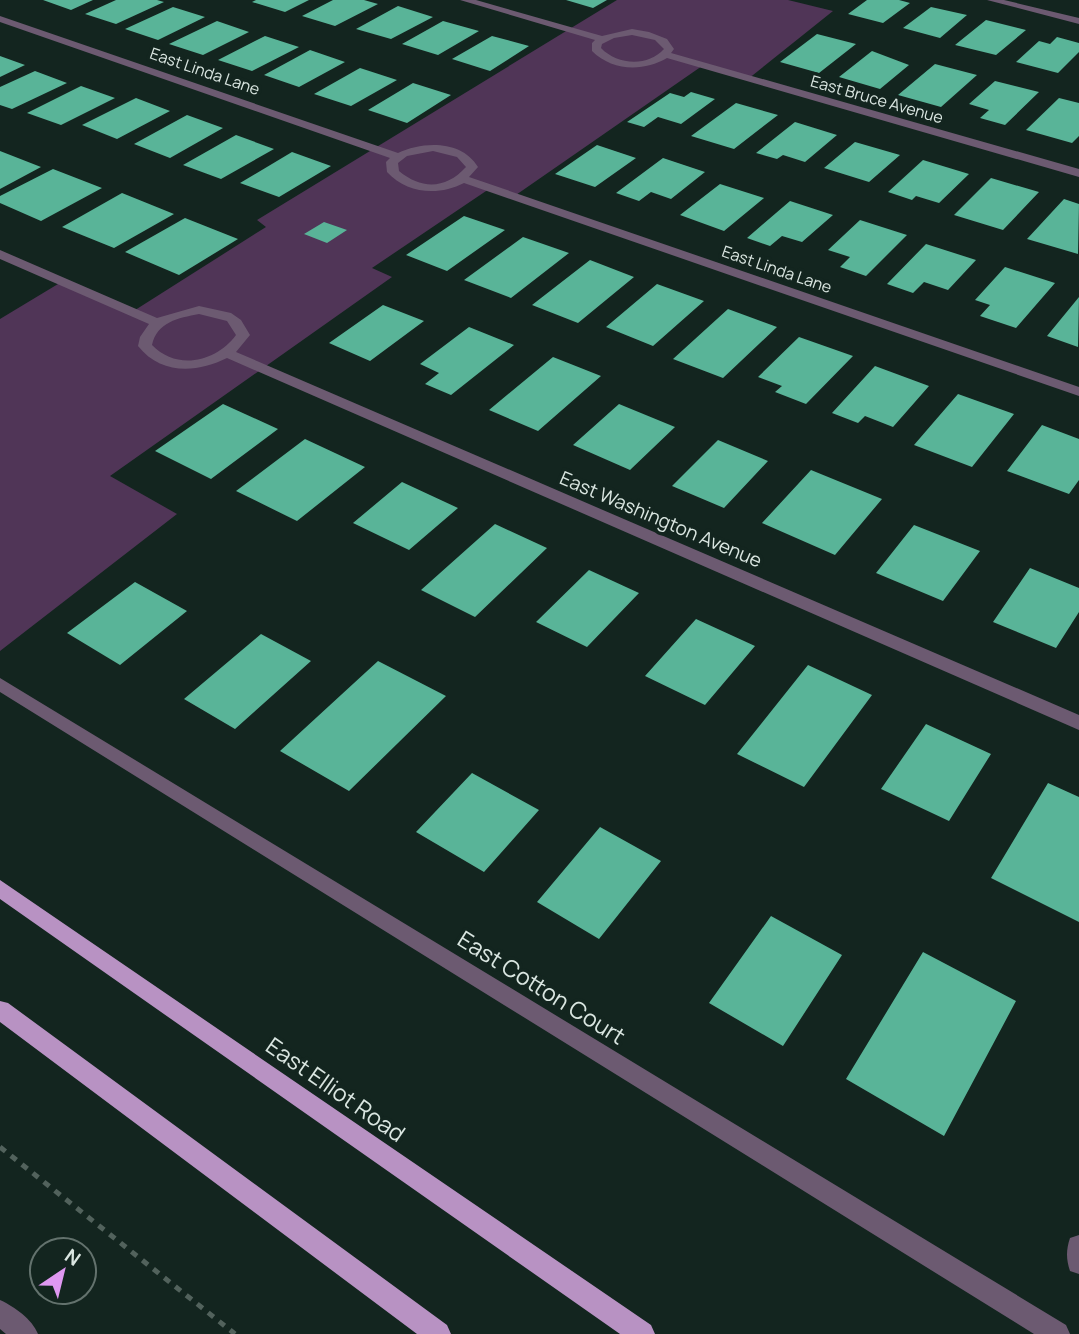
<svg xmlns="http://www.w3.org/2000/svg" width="1079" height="1334" viewBox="0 0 1079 1334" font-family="Manrope,sans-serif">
  <rect width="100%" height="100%" fill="#13251f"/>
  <path fill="#503557" d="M 617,0 L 788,0 L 833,11 L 748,79 L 702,66 L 513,197 L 489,189 L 372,268 L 392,277 L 110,476 L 177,514 L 0,651 L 0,319 L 63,281 L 132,312 L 266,227 L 257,220 Z"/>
  <path fill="#59b498" d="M 43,0 L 93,0 L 71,10 Z
    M 116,0 L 157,0 L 164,2 L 116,24 L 85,14 Z
    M 256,0 L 309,0 L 285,12 L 252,2 Z
    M 333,0 L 364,0 L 378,4 L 335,26 L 302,16 Z
    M 566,0 L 607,0 L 593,8 Z
    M 867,0 L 899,0 L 910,3 L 883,23 L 848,14 Z
    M 398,6 L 433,17 L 391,39 L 356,29 Z
    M 173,7 L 205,17 L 158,40 L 125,29 Z
    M 931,7 L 967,15 L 940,38 L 903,28 Z
    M 986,20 L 1026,30 L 996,55 L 955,45 Z
    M 217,21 L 249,32 L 203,55 L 169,44 Z
    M 443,21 L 479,31 L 438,55 L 402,44 Z
    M 817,34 L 856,44 L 819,73 L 780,62 Z
    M 265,36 L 299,47 L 252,71 L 218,60 Z
    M 492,36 L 529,46 L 490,71 L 452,59 Z
    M 1057,37 L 1079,43 L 1079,52 L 1058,73 L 1016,62 L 1039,41 L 1050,44 Z
    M 310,50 L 345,62 L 299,87 L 264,75 Z
    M 872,51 L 909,65 L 880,89 L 839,77 Z
    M 0,56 L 25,65 L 0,77 Z
    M 935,64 L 977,75 L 941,107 L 898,95 Z
    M 360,68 L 397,80 L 351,106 L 314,94 Z
    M 35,71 L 67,83 L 12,109 L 0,105 L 0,87 Z
    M 995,81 L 1039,92 L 1005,125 L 980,118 L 989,110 L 969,104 Z
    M 413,83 L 451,95 L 407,123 L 368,110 Z
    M 81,86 L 115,98 L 61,125 L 27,113 Z
    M 691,92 L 715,99 L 681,124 L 658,117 L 644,127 L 627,122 L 670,93 L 684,97 Z
    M 136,98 L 170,111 L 117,139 L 82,125 Z
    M 1059,98 L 1079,103 L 1079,136 L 1072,143 L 1026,130 Z
    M 736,103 L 778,115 L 734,149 L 691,136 Z
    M 187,115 L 223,128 L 170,158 L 134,144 Z
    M 795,122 L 837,135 L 805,162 L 783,155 L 777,159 L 756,153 Z
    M 236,135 L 274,149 L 221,179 L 183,165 Z
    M 855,142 L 900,155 L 869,182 L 824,168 Z
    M 597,145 L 636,158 L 595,187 L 555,174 Z
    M 0,151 L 41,167 L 0,189 Z
    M 292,152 L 331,166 L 279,197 L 240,183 Z
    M 663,158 L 705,172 L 671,199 L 651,192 L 639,201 L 616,193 Z
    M 923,160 L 969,174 L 939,203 L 916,196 L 912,200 L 888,192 Z
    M 53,169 L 102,188 L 41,221 L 0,203 L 0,196 Z
    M 991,178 L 1039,192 L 1003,230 L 954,215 Z
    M 720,184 L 764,198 L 724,231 L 680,215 Z
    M 122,193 L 174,214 L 114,248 L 62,227 Z
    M 1064,199 L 1079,204 L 1078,254 L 1027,239 Z
    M 790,201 L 833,215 L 802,242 L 782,236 L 770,246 L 747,238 Z
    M 464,216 L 505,230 L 447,271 L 406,255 Z
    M 185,218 L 238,239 L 179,275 L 125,252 Z
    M 860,220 L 907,235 L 866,276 L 840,267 L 850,257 L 828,250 Z
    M 324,222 L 347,230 L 327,243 L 304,234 Z
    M 523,237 L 569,253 L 511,298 L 464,280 Z
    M 926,244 L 976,260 L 948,290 L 924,282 L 913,293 L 887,284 Z
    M 590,260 L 634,277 L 578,323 L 532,305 Z
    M 1005,267 L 1055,283 L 1016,328 L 980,316 L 990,305 L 975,300 Z
    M 657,284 L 704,301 L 653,346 L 606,327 Z
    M 1079,297 L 1078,347 L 1047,336 Z
    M 383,305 L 424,321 L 370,361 L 329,343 Z
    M 728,309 L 777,327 L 723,378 L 673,359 Z
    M 469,327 L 514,345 L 451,395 L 425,384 L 439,373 L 420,364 Z
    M 799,337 L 853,356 L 806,404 L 775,392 L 782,386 L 758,377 Z
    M 553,357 L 601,376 L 538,431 L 489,410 Z
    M 875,366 L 929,386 L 893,427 L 865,416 L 858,423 L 832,413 Z
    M 958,394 L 1014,414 L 972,467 L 914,445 Z
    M 223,404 L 278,429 L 211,479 L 155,451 Z
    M 619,404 L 675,427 L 630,470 L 573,445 Z
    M 1042,425 L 1079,439 L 1079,480 L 1069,494 L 1007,471 Z
    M 305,439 L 365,467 L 297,521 L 236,491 Z
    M 718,440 L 768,461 L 724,508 L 672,486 Z
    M 811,470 L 882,499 L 835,555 L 762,523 Z
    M 402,482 L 458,508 L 409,550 L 353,523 Z
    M 495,524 L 547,548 L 475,617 L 421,590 Z
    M 914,525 L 980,551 L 943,601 L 876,573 Z
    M 1030,568 L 1079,588 L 1079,612 L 1056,648 L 993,622 Z
    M 589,570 L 639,593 L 587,647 L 536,622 Z
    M 135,582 L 187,611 L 120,665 L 67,633 Z
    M 696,619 L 755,646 L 705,705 L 645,676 Z
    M 261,634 L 311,661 L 235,729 L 184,699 Z
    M 378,661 L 446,696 L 349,791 L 280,751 Z
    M 808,665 L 872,695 L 804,787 L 737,754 Z
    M 926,724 L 991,754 L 949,821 L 881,789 Z
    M 472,773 L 539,810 L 484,872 L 416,832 Z
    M 1048,783 L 1079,797 L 1079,922 L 991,878 Z
    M 600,827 L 661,861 L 599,939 L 537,902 Z
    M 771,916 L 842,955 L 783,1046 L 709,1003 Z
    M 923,952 L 1016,1001 L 944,1136 L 846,1079 Z"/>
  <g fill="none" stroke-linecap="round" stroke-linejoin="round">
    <path stroke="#52625c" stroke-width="5" stroke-dasharray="7 7" stroke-linecap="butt" d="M 0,1147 L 235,1334"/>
    <path fill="#6c5a71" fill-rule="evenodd" d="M 460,0 L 476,0 L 602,36 L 632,29 L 649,32 L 667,39 L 674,49 L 671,53 L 1079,169 L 1079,177 L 667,58 C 643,72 612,71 592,51 L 592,43 L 595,40 ZM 632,35 L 655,40 L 664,49 C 648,67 617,65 601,48 L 602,44 L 614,38 Z
      M 987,0 L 1004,0 L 1079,18 L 1079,24 Z
      M 0,16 L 398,153 C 423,141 462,140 478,167 L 469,177 L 1079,387 L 1079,396 L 464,183 C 439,196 407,194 387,172 L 386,162 L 390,158 L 0,22 ZM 433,151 L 457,157 L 466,167 C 446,189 422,190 399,171 L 398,163 L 407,156 Z
      M 0,250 L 157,318 L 199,306 L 231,313 L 241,320 L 250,335 L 236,352 L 1079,715 L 1079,730 L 227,358 C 197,373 161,375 138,346 L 140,337 L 149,324 L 0,259 ZM 199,314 L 227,321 L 236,335 C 216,362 177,371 152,345 C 157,322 178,318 199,314 Z
      M 0,678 L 1066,1325 L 1070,1334 L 1034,1334 L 0,692 Z
      M 1079,1235 L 1079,1274 L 1070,1271 C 1066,1259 1066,1250 1070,1238 Z
      M 0,1300 C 15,1307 32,1319 38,1334 L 6,1334 L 0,1329 Z"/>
    <path fill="#b892c3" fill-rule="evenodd" d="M 0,880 L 651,1325 L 655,1334 L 620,1334 L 0,899 Z
      M 0,1001 L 8,1003 L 447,1325 L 451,1334 L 417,1334 L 0,1022 Z"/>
  </g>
  <g text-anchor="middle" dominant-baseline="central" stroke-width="7" stroke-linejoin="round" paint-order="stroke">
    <g font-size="16" fill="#dae6e1" stroke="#13251f">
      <text transform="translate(205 71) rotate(19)">East Linda Lane</text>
      <text transform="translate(877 99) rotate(16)">East Bruce Avenue</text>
      <text transform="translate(777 269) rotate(19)">East Linda Lane</text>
    </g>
    <g font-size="19" fill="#dae6e1" stroke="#13251f">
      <text transform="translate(661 519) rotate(23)">East Washington Avenue</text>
    </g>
    <g font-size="23" fill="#dae6e1" stroke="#13251f">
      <text transform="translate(542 987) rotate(32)">East Cotton Court</text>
      <text transform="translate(336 1089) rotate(35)">East Elliot Road</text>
    </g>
  </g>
  <g transform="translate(63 1271) rotate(35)"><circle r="33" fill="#13251f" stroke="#63726d" stroke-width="2"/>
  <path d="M0-5L12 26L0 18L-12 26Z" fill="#df98f1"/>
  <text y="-10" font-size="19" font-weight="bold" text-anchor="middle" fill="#dae6e1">N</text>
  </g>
</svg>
